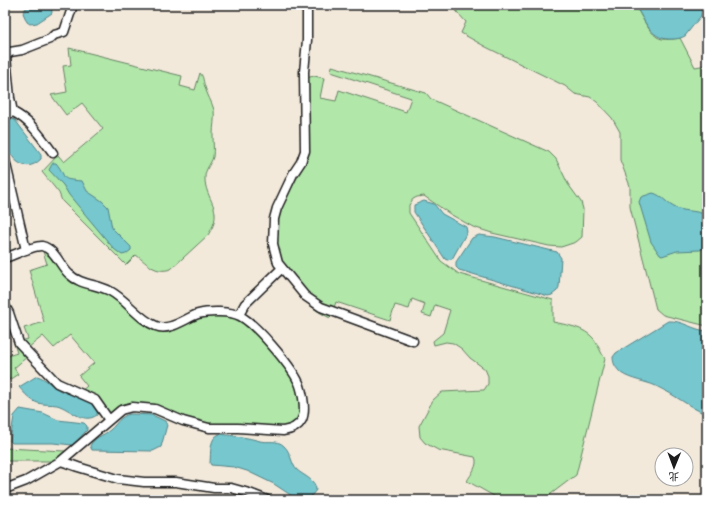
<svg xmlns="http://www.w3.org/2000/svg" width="712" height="505" viewBox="0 0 712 505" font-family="Sriracha,'LXGW WenKai TC',sans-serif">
  <rect width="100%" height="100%" fill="#f2e9db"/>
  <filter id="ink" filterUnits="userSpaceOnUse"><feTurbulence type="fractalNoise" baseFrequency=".025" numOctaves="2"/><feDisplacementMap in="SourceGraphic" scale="8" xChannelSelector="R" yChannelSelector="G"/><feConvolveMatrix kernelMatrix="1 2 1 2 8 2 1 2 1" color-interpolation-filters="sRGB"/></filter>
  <g filter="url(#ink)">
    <path fill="#b1e7a9" stroke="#668262" d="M 455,5 L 635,5 C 641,15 647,30 657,37 C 663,41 674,39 680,38 L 695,67 L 707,65 L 707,326 L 663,315 L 656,309 L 630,207 L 630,186 L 620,160 L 620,132 L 612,118 L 597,102 L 590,97 L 575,94 L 565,86 L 486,47 L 461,33 L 466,22 L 457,12 Z
      M 69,48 L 182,76 L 180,86 L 195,90 L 200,73 C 204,77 203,82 205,87 C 207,95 212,102 214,110 C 215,119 213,126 213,135 C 213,142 214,150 213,157 C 211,164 205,169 205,177 C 204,200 226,208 208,235 L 171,269 C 155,274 148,264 136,255 L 126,265 L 62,201 L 59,193 L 42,172 L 58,155 L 64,162 L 103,129 L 82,103 L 66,115 L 51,95 L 67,92 L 63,66 L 71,65 Z
      M 332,66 L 426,93 L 431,99 L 549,152 L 556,159 L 568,184 L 581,202 L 583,209 L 582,237 L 576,242 L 561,247 L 549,246 L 492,233 L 473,227 L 450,214 L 424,196 L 417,197 L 413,199 L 409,205 L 409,213 L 441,261 L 459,274 L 553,300 L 553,322 C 567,325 584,327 594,339 C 598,345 601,353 605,359 L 576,475 L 543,500 L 501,500 L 467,481 C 471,474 479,465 475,457 L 438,450 L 425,443 L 420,437 L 419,426 L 433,400 L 442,392 L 484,390 L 488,384 L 488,376 L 485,369 L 470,358 L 462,349 L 453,343 L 446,342 L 434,345 L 433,341 L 443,333 L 450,310 L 435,305 L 431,317 L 422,314 L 425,304 L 412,299 L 409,309 L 395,305 L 390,320 L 336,302 L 330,318 C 307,307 298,294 282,275 L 285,269 L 278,255 L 275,229 L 281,208 L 305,163 L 306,78 L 314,76 L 324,78 L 320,98 L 336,101 L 339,90 L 406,112 L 411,98 L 331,72 Z
      M 42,248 L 45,249 L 62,270 L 103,290 L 155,329 L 208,315 L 238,317 L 257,332 L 297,382 L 303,408 L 300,419 L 290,428 L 209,426 L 155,407 L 110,413 L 81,391 L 87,386 L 79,376 L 94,363 L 70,335 L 54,348 L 43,336 L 24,351 L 28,356 L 14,368 L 18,374 L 9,380 L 5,368 L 5,357 L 17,353 L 14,343 L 28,339 L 24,328 L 44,322 L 29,270 L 47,264 Z
      M 5,448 L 65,451 L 67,452 L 54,461 L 5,461 Z"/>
    <path fill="#76c7ce" stroke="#528387" d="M 32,5 L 51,5 L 52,13 L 37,23 L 30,24 L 27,22 L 23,13 L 25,9 Z
      M 635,5 L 707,5 L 707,8 L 685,36 C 681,38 678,39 673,39 C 651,41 645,21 635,5 Z
      M 12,119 L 15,120 L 41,154 L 41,159 C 23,177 7,155 5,137 C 4,132 5,127 5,121 Z
      M 53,163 L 56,163 C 69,179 57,179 82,181 L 87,191 L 102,201 L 108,207 L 112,228 L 131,247 L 131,250 L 126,254 L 122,255 L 114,249 L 69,195 L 63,185 L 49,170 L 51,166 Z
      M 653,193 C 662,195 668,205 676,208 C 686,212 699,210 707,216 L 707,233 L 704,248 L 700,250 L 677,251 L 662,256 L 660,255 L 651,242 L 639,202 L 641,197 Z
      M 424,201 L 434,204 L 442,214 L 466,227 L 467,232 L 452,259 L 447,260 L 445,259 L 414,212 L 414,205 Z
      M 479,235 L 495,237 L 557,252 L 561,258 L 559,287 L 557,291 L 552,295 L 548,296 L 459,270 L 456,267 L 456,262 L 472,238 Z
      M 668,321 C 682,320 693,330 707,331 L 707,415 C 689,407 674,394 656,386 C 645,381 631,380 621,373 C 616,368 613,364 613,357 L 616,353 Z
      M 37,376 C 46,378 52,387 61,391 C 72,395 85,396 94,404 C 97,407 98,411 97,415 C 83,425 71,409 57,405 C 51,404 44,405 38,403 C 31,401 24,393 19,387 Z
      M 20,409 L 43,413 L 58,420 L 84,423 L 87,426 L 87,430 L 73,445 L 53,443 L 12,443 L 10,441 L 14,416 Z
      M 130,414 L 152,415 L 165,421 L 167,425 L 161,447 L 153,451 L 92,450 L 90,446 C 94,437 103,436 110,430 C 118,423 119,417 130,414 Z
      M 220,434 C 234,436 247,437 260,441 C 268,443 277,439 284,446 C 291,452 291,464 297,470 C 304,476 316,480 316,490 L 308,500 L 298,500 L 274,484 L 247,471 L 234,467 L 211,465 L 210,463 C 211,453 209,437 220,434 Z"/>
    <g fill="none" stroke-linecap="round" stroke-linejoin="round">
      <defs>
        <path id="minor" d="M 307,5 L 307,40 L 304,72 L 305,151 L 301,162 L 293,174 L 277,208 L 274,219 L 273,244 L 278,263 L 305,296 L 321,307 L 413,341
          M 5,115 L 13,112
          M 53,153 C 42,138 30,120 13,112 L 10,98 L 6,56 L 10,52 L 22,50 L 50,39 L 54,35 L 64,32 L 73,5
          M 5,160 L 26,250
          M 5,258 C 14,255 34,245 42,246 C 55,249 60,266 69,274 C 80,285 97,284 110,291 C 127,300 138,319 156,326 C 169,332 186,318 198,314 C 209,311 230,311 240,316 C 256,324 290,365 298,381 C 301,386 302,393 303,398 C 306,416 303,428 283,431 L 238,428 L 209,428 L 183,421 L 155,409 L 132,407 L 121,410 L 61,461 L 26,481 L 5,489
          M 5,306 L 9,313 L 19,343 L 57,383 L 95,400 L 109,420
          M 239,315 L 245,304 L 282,268
          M 61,461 L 78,467 L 118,479 L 144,482 L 176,482 L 214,488 L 231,488 L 249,493 L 267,500"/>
      </defs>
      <use href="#minor" stroke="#1c1c1c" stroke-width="11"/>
      <use href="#minor" stroke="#fff" stroke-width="8"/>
    </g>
  </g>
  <rect width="712" height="505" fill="none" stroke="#fff" stroke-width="20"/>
  <rect x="10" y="10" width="692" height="485" fill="none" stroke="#1c1c1c" stroke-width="1.5" filter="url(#ink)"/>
  <g transform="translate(674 467) rotate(181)"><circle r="19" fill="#ffffff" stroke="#a4a4a4"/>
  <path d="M0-3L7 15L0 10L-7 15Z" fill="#1c1c1c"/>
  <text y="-6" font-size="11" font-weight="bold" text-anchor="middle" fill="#1c1c1c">北</text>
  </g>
</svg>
